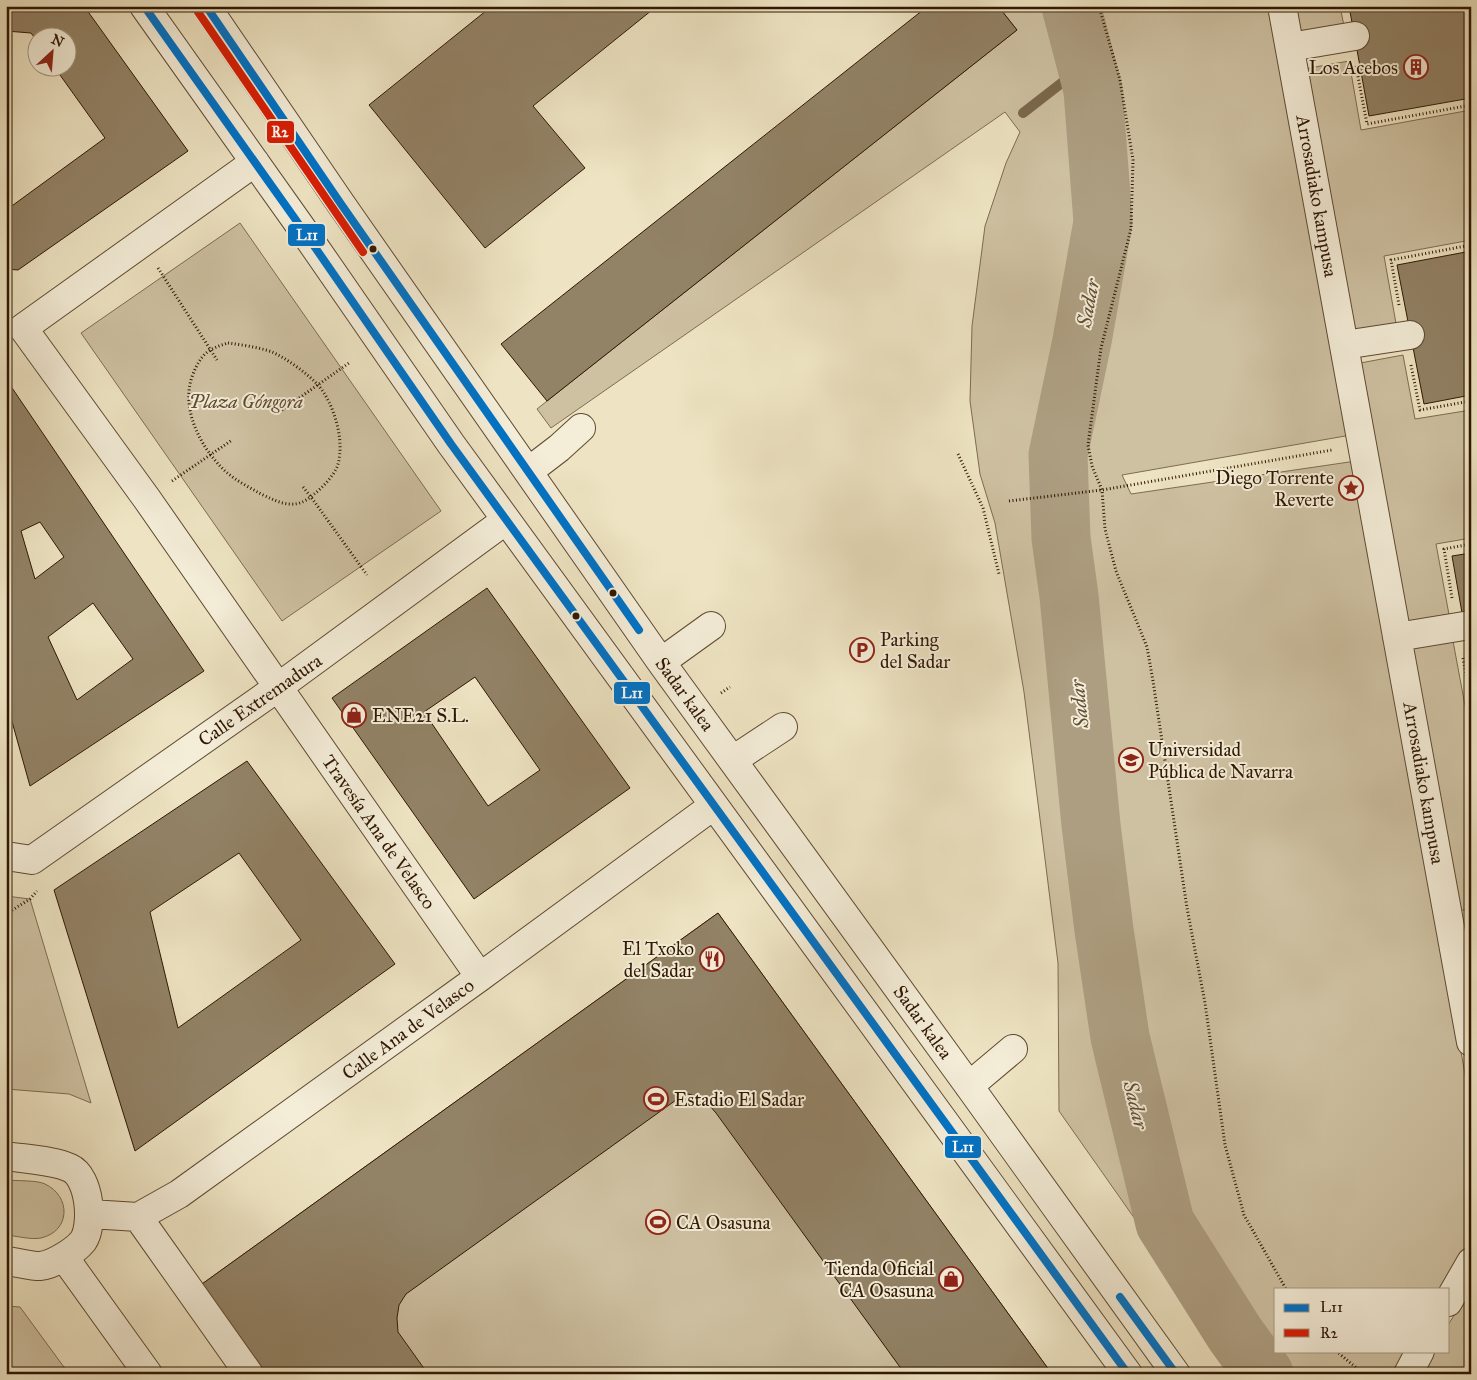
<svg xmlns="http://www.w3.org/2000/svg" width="1477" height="1380" viewBox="0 0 1477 1380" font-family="'IM FELL Great Primer',serif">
  <rect width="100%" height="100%" fill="#eee4c3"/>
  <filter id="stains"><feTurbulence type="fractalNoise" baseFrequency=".004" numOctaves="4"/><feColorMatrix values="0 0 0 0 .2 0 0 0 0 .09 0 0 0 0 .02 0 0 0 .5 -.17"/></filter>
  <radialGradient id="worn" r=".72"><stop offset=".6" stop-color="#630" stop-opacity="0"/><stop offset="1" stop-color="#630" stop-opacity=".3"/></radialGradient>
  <path fill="#cec1a2" stroke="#7e6c52" d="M 998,6 L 1273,6 L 1351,435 L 1122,475 L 1131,494 L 1356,461 L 1471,1108 L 1471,1240 L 1442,1289 L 1276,1289 L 1276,1351 L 1406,1351 L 1394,1374 L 1244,1374 L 1059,1111 L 1058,963 L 1039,811 L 1024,692 L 995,523 L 980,474 L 970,401 L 972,326 L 985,226 L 1006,163 L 1020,132 L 1005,112 L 551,428 L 537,409 L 1017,30 Z
    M 1293,6 L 1340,6 L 1345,31 L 1299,40 Z
    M 1349,61 L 1361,130 L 1471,110 L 1471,240 L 1384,256 L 1397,329 L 1353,337 L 1304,69 Z
    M 240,223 L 441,511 L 282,621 L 81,333 Z
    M 1403,355 L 1415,419 L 1471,410 L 1471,538 L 1436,544 L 1450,620 L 1403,628 L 1355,364 Z
    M 1453,641 L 1466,711 L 1471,710 L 1471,909 L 1457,911 L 1410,649 Z
    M 6,896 L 30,899 L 91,1103 L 69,1094 L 6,1089 Z
    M 718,913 L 1052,1374 L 265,1374 L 202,1284 Z
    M 6,1180 C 16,1181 37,1180 45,1184 C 71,1196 71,1231 41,1238 C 31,1240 17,1236 6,1235 Z
    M 1471,1288 L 1471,1374 L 1423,1374 L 1435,1351 L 1448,1351 L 1448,1325 Z
    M 6,1306 L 20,1307 L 69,1374 L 6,1374 Z"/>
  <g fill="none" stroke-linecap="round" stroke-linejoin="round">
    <path stroke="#7b684e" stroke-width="10" d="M 1023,113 L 1086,64"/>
    <path stroke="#ad9e81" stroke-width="59" d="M 1071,6 L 1093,90 L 1103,222 L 1082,341 L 1058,455 L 1061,538 L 1069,596 L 1091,825 L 1104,930 L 1120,1037 L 1165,1223 L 1235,1334 L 1264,1374"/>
  </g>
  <path fill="#928266" stroke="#2f1702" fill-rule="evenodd" d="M 6,6 L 84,6 L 188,151 L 18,270 L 6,269 L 6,208 L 9,208 L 105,138 L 55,68 L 68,68 L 68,38 L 38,38 L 38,42 L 31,33 L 6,31 Z
    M 492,6 L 657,6 L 533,106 L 585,168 L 485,248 L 369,105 Z
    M 928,6 L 998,6 L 1017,30 L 547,401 L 501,344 Z
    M 1349,6 L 1471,6 L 1471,98 L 1369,116 Z
    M 1471,251 L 1471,395 L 1424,404 L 1397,265 Z
    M 6,379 L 204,671 L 30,786 L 6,700 ZM 40,522 L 64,557 L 35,579 L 21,531 ZM 93,603 L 133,659 L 77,700 L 48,637 Z
    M 1471,553 L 1471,664 L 1452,556 Z
    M 487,588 L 630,788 L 474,899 L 332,698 ZM 475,677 L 540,770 L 488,806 L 424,712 Z
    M 247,761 L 395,964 L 135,1151 L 54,890 ZM 239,853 L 301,940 L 178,1028 L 150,912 Z
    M 718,913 L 1052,1374 L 905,1374 L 716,1113 L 703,1098 L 688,1094 L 676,1100 L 406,1294 L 399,1305 L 397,1318 L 398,1332 L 428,1374 L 265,1374 L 202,1284 Z"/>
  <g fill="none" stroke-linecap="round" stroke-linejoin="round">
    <defs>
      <path id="minor" d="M 144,6 L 303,230 L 451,444 L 1128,1374
        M 206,6 L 341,204 L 661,662 L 969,1086 L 1176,1374
        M 1282,6 L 1471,1042
        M 1290,47 L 1355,36
        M 23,328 L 147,499 L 480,977
        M 23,328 L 255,162
        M 1344,345 L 1410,335
        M 529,471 L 559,448 L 581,428
        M 1397,637 L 1464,626
        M 661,662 L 711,626
        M 733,760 L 783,727
        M 6,856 L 32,860 L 277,688 L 506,520
        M 969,1086 L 1013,1049
        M 6,1156 C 24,1159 54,1160 70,1168 C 90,1177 94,1225 83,1241 C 75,1251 53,1265 40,1266 C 30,1266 17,1262 6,1261
        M 90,1214 L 138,1217 L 179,1194 L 480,977 L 713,806
        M 138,1217 L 249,1374
        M 64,1257 L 148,1374
        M 1448,1302 L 1471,1262
        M 1408,1374 L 1420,1351"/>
    </defs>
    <use href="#minor" stroke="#5f4a32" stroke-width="30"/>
    <path stroke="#2f1702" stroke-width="3" stroke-dasharray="1 2.5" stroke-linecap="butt" d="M 1099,6 L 1120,80 L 1133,160 L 1131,229 L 1101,348 L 1088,445 L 1092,466 L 1102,490 L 1105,529 L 1116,571 L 1147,647 L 1153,681 L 1187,908 L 1205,1003 L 1225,1145 L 1244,1215 L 1286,1289
      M 1356,66 L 1367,124 L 1471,105
      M 158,268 L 217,360
      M 1399,305 L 1391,260 L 1471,245
      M 228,343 C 242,345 258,347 272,352 C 286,358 308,374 318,385 C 334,403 346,443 337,467 C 332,478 322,488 313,495 C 295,511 280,503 261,494 C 249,487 234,480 223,469 C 199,445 180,407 193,374 C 201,354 208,349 228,343 Z
      M 1411,365 L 1420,410 L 1471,401
      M 282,410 L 349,363
      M 958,454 L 983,508 L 999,574
      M 172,481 L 232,440
      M 303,487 L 311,497 L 367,575
      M 1009,501 L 1102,490 L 1332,450
      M 1452,598 L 1444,549 L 1471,544
      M 1463,658 L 1471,703
      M 721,693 L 730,687
      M 6,914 L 30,899 L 37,891
      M 1336,1351 L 1364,1374"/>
    <use href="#minor" stroke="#f4edd8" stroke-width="28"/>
    <defs>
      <path id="bus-1" d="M 144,6 L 303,230 L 451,444 L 1128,1374
        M 206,6 L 341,204 L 639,630
        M 1120,1297 L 1176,1374"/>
      <path id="bus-2" d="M 198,12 L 363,252"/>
    </defs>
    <use href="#bus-1" stroke="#f4edd8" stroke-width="11"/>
    <use href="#bus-2" stroke="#f4edd8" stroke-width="11"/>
    <use href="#bus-1" stroke="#0072c6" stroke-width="8"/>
    <use href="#bus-2" stroke="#d81e05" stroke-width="8"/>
  </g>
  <defs>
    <symbol id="building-ring" viewBox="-11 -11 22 22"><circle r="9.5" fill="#f4edd8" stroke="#8f2418" stroke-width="1.5"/><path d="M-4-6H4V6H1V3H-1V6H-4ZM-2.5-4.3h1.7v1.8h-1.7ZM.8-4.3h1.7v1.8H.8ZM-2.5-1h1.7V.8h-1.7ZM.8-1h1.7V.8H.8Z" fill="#8f2418"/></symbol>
    <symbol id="sight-ring" viewBox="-11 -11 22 22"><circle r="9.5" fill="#f4edd8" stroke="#8f2418" stroke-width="1.5"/><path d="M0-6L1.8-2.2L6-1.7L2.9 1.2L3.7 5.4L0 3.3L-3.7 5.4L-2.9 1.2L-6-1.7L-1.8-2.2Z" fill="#8f2418"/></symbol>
    <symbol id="parking-ring" viewBox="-11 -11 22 22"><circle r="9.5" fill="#f4edd8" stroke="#8f2418" stroke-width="1.5"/><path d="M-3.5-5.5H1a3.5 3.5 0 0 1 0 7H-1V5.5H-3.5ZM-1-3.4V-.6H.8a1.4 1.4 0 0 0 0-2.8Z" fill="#8f2418"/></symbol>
    <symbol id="shop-ring" viewBox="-11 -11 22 22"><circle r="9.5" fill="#f4edd8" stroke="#8f2418" stroke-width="1.5"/><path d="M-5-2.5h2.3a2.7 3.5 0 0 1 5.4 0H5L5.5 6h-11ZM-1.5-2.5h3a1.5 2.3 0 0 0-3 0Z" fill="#8f2418"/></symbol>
    <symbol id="university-ring" viewBox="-11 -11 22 22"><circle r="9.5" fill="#f4edd8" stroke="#8f2418" stroke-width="1.5"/><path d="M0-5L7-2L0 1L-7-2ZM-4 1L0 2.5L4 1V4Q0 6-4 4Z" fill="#8f2418"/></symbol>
    <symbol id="restaurant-ring" viewBox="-11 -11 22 22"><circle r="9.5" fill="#f4edd8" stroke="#8f2418" stroke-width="1.5"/><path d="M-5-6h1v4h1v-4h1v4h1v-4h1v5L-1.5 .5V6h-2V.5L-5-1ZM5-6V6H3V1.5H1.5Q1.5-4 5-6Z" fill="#8f2418"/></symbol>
    <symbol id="stadium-ring" viewBox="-11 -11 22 22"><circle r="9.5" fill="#f4edd8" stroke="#8f2418" stroke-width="1.5"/><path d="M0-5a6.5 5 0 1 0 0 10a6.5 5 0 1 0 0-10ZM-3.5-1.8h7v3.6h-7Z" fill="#8f2418"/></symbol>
  </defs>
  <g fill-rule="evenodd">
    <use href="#building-ring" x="1402" y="53" width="28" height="28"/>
    <use href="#sight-ring" x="1337" y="474" width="28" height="28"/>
    <use href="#parking-ring" x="848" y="636" width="28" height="28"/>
    <use href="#shop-ring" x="340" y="701" width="28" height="28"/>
    <use href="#university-ring" x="1117" y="746" width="28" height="28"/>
    <use href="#restaurant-ring" x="698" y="945" width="28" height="28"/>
    <use href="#stadium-ring" x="642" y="1085" width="28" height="28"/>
    <use href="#stadium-ring" x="644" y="1208" width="28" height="28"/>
    <use href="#shop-ring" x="937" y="1265" width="28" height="28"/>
  </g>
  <g fill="#2f1702" stroke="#f4edd8" stroke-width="2">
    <circle cx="373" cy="249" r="4.5"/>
    <circle cx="613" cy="593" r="4.5"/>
    <circle cx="576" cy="616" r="4.5"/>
  </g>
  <g text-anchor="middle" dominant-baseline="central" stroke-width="4" stroke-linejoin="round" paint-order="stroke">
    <g font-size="19" fill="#2f1702" stroke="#f4edd8" text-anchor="start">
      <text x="1398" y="67" text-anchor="end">Los Acebos</text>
      <text x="1334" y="477" text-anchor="end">Diego Torrente<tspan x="1334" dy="22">Reverte</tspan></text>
      <text x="880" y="639">Parking<tspan x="880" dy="22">del Sadar</tspan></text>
      <text x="372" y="715">ENE21 S.L.</text>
      <text x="1148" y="749">Universidad<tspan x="1148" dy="22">Pública de Navarra</tspan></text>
      <text x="694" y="948" text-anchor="end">El Txoko<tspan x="694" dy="22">del Sadar</tspan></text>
      <text x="674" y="1099">Estadio El Sadar</text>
      <text x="676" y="1222">CA Osasuna</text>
      <text x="934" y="1268" text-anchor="end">Tienda Oficial<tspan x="934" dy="22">CA Osasuna</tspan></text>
    </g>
    <g font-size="19" fill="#2f1702" stroke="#f4edd8">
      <text transform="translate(1317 196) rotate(80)">Arrosadiako kampusa</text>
      <text transform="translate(685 694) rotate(54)">Sadar kalea</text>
      <text transform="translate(260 700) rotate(-35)">Calle Extremadura</text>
      <text transform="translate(1424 783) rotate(80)">Arrosadiako kampusa</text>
      <text transform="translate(379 832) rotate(55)">Travesía Ana de Velasco</text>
      <text transform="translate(923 1022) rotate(54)">Sadar kalea</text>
      <text transform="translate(408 1029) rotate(-36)">Calle Ana de Velasco</text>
    </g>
    <g font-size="19" font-style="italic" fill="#5f4a32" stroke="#f4edd8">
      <text x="246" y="401">Plaza Góngora</text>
    </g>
    <g font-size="20" font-style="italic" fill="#614d35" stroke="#f4edd8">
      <text transform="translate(1088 303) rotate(-79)">Sadar</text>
      <text transform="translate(1079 704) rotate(-96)">Sadar</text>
      <text transform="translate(1136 1105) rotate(76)">Sadar</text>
    </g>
  </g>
  <g stroke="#f4edd8" stroke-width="2">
    <rect x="266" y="120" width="29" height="24" rx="5" fill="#d81e05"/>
    <rect x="287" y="223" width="39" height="24" rx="5" fill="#0072c6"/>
    <rect x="613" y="681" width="38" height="24" rx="5" fill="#0072c6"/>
    <rect x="944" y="1135" width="38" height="24" rx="5" fill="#0072c6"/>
  </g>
  <g font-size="14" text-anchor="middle" font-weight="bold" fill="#fff">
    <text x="280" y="137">R2</text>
    <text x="307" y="240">L11</text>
    <text x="632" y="698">L11</text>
    <text x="963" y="1152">L11</text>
  </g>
  <rect width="1477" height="1380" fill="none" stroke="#eee4c3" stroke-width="25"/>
  <rect x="8" y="8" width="1462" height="1365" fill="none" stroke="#2f1702" stroke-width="2.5"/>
  <rect x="12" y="12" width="1452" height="1355" fill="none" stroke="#2f1702"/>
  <rect x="1274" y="1288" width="175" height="65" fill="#f4edd8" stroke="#a59782"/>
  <rect x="1284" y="1304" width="25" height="8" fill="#0072c6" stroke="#a59782"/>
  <text x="1320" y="1312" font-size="15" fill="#2f1702">L11</text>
  <rect x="1284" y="1329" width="25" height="8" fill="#d81e05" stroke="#a59782"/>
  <text x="1320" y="1338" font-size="15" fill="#2f1702">R2</text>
  <g transform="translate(52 52) rotate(26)"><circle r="24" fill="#f4edd8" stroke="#a59782"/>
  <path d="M0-4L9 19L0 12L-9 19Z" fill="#8f2418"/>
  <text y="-8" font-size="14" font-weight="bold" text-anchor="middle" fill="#2f1702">N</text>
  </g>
  <rect width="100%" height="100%" filter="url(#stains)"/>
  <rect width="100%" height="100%" fill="url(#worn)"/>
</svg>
